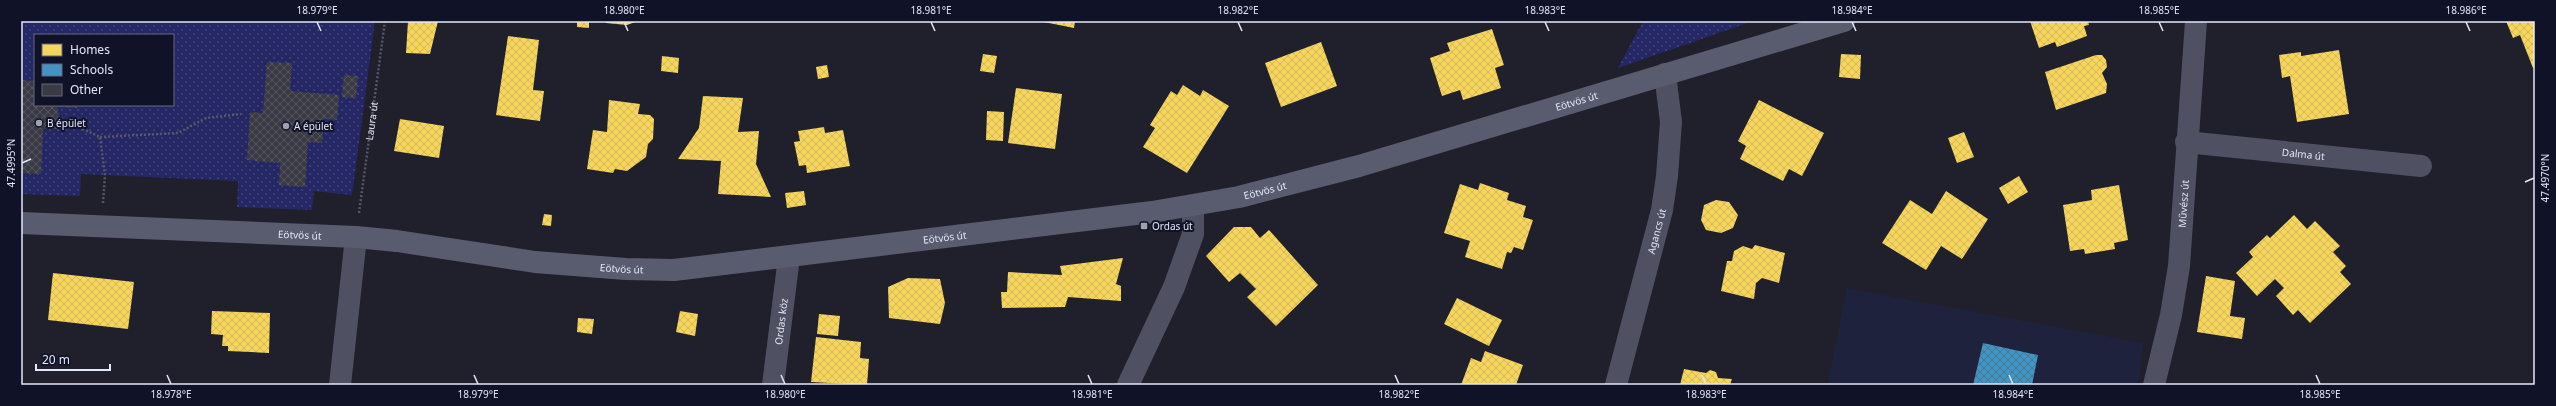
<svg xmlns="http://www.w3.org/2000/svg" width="2556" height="406" viewBox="0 0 2556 406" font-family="'Noto Sans',sans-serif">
  <defs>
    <pattern id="grass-dots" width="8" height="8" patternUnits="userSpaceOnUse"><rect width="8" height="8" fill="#252764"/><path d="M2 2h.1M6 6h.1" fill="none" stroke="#44467b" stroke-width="1.8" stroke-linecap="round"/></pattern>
    <pattern id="homes-cross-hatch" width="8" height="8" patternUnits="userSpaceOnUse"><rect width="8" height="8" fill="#f6d55c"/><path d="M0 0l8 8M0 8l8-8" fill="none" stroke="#d2b858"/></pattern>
    <pattern id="schools-cross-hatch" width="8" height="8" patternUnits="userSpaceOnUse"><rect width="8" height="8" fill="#4393c3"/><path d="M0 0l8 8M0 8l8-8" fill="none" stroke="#437899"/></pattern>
    <pattern id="building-cross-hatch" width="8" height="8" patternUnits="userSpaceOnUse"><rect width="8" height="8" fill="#393a44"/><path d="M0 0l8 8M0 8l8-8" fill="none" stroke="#565660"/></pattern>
  </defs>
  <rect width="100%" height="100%" fill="#1f202c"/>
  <path fill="#1f223c" d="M 1847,288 L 2144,343 L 2138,385 L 1827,385 Z"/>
  <path fill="url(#grass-dots)" fill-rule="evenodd" d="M 21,21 L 375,21 L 352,195 L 314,191 L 312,210 L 237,207 L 238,181 L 81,174 L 80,196 L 21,194 ZM 35,35 L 173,35 L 173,105 L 35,105 Z
    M 1643,21 L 1753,21 L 1618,68 Z"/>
  <path fill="url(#homes-cross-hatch)" d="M 408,21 L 438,21 L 430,54 L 406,53 Z
    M 577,21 L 589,21 L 589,28 L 577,27 Z
    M 606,21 L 638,21 L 627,25 L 606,23 Z
    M 1039,21 L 1075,21 L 1074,28 Z
    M 2030,21 L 2088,21 L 2089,25 L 2084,26 L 2087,36 L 2057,47 L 2055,42 L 2039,48 Z
    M 2506,21 L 2535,21 L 2535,67 L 2533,68 L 2520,35 L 2513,38 Z
    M 1492,29 L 1504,65 L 1495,68 L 1501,88 L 1463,100 L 1460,90 L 1442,96 L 1430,58 L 1450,51 L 1447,43 Z
    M 508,36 L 539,40 L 533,90 L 544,91 L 540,121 L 496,115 Z
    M 1321,42 L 1337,86 L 1281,107 L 1265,63 Z
    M 2339,50 L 2349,114 L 2297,122 L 2290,76 L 2282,78 L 2279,55 L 2301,52 L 2301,56 Z
    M 983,54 L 997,56 L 994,73 L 980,71 Z
    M 1841,54 L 1861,55 L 1860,79 L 1839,77 Z
    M 2096,55 L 2102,55 L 2106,60 L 2107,67 L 2102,73 L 2107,84 L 2106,93 L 2056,110 L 2045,72 Z
    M 662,56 L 679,58 L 678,73 L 661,71 Z
    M 827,65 L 829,77 L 818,79 L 816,67 Z
    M 1183,85 L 1200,96 L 1203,90 L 1229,106 L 1187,173 L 1143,147 L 1155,128 L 1150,125 L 1171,91 L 1177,95 Z
    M 1016,88 L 1062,94 L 1055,149 L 1008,143 Z
    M 703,96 L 743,98 L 738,132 L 759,131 L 756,164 L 771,197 L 718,194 L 721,161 L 678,159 L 699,128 Z
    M 609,100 L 640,104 L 638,114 L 650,115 L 654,119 L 653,139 L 648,144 L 646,157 L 627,171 L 615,169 L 613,173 L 587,169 L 593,130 L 607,132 Z
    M 1759,100 L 1824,133 L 1802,176 L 1789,169 L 1783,181 L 1740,159 L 1746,146 L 1738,141 Z
    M 987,111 L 1004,112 L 1003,141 L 986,140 Z
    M 400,119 L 444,126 L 439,158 L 394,151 Z
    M 824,127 L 825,133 L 843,130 L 850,166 L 807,173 L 806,165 L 799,166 L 794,142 L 800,141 L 798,131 Z
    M 1964,132 L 1974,157 L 1957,163 L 1948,138 Z
    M 2019,176 L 2028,192 L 2008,204 L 1999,188 Z
    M 1480,183 L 1509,193 L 1507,200 L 1526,206 L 1523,217 L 1533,220 L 1523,250 L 1514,247 L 1511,253 L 1507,252 L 1502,269 L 1465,257 L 1470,241 L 1444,233 L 1460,184 L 1478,190 Z
    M 2119,185 L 2128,240 L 2114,243 L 2115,249 L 2085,254 L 2084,249 L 2070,251 L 2063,205 L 2092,200 L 2091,190 Z
    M 804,191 L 806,205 L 787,208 L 785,193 Z
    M 1946,191 L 1988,219 L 1962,259 L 1941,246 L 1926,270 L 1882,243 L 1910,200 L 1932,214 Z
    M 1716,200 L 1729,202 L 1738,215 L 1733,228 L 1721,233 L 1706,230 L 1701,220 L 1704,205 Z
    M 544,214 L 552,215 L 551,226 L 542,225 Z
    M 2294,215 L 2307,229 L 2315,221 L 2340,246 L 2333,252 L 2346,266 L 2340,272 L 2351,284 L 2310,323 L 2298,310 L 2293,315 L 2276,296 L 2284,288 L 2275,279 L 2257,296 L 2236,273 L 2253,257 L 2249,252 L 2267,235 L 2270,238 Z
    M 1234,227 L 1251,227 L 1260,238 L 1269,230 L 1318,285 L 1276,326 L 1247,297 L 1256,289 L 1240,273 L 1229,282 L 1206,256 Z
    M 1755,245 L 1785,253 L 1779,283 L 1762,278 L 1756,283 L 1754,299 L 1721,291 L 1727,261 L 1732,261 L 1734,251 L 1743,246 L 1752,249 Z
    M 1123,258 L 1116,284 L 1121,286 L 1121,301 L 1068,297 L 1065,307 L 1002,308 L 1001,292 L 1007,292 L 1008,272 L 1062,275 L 1060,266 Z
    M 53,273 L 134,282 L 128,329 L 48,320 Z
    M 2206,276 L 2235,281 L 2230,316 L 2245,318 L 2242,339 L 2197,332 Z
    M 908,278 L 940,279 L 945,303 L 940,324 L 889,318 L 888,287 Z
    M 1457,298 L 1502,320 L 1489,346 L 1444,324 Z
    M 212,311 L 270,313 L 269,353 L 228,351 L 228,346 L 222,346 L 223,335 L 211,334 Z
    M 680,311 L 698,314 L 695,336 L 676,332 Z
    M 819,314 L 840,316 L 838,336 L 817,334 Z
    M 578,318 L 594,319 L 592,334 L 577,332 Z
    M 816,337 L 861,342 L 860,358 L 869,359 L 867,385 L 811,382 Z
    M 1485,351 L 1523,365 L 1516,385 L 1461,385 L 1471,358 L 1481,362 Z
    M 1684,369 L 1706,373 L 1710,370 L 1716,372 L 1718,378 L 1732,379 L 1730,385 L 1680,385 Z"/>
  <path fill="url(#schools-cross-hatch)" d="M 1983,343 L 2038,355 L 2032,385 L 1973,385 Z"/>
  <path fill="url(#building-cross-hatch)" d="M 267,62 L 292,63 L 290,91 L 339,95 L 337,120 L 324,119 L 322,143 L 308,142 L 305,187 L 279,185 L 280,163 L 247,160 L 250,112 L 263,113 Z
    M 344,75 L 358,76 L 356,98 L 342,97 Z
    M 21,80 L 35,81 L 35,105 L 77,105 L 77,108 L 58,107 L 57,129 L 43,129 L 41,174 L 21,173 Z"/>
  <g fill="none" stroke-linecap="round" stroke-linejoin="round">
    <g stroke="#565864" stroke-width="2.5" stroke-dasharray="2 2" stroke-linecap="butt">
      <path d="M 57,117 L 100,137 L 105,175 L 103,203"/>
      <path d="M 100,137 L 178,133 L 206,118 L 241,114"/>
      <path id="s1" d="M 359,213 L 385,21"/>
    </g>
    <g stroke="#4f5061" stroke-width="22">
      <path id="s2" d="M 2186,142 L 2421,166"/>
      <path d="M 340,385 L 356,237"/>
      <path id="s3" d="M 773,385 L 789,257"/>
      <path d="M 1128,385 L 1174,287 L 1193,234 L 1193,206"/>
      <path id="s4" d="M 1616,385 L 1662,210 L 1667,176 L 1671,122 L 1665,74"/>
      <path id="s5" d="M 2154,385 L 2171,315 L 2179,266 L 2196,21"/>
    </g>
    <path stroke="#595c6f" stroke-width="22" id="s6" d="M 21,223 L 356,237 L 397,241 L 535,262 L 626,269 L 674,270 L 1152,212 L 1239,197 L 1359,166 L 1844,21"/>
  </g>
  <path fill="none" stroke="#e4e7f7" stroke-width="1.5" d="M 317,22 L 321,31M 624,22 L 628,31M 931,22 L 935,31M 1238,22 L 1242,31M 1545,22 L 1549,31M 1852,22 L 1856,31M 2159,22 L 2163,31M 2466,22 L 2470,31M 22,163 L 31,159M 2525,182 L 2534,178M 167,375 L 171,384M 474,375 L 478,384M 781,375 L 785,384M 1088,375 L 1092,384M 1395,375 L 1399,384M 1702,375 L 1706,384M 2009,375 L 2013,384M 2316,375 L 2320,384"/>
  <g fill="#9fa1b0" stroke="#101328" stroke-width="1.5">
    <circle cx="39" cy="123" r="4"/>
    <circle cx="286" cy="126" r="4"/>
    <rect x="1140" y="222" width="8" height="8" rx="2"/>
  </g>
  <g text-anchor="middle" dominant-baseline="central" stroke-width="4" stroke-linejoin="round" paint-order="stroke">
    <g font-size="10" fill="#e4e7f7" stroke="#101328">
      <text stroke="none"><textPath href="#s6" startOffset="1576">Eötvös út</textPath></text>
      <text stroke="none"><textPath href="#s1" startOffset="93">Laura út</textPath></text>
      <text stroke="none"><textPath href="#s2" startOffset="118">Dalma út</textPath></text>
      <text stroke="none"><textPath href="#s6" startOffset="1252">Eötvös út</textPath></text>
      <text stroke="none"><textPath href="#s5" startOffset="184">Művész út</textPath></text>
      <text stroke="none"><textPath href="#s4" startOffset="159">Agancs út</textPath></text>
      <text stroke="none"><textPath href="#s6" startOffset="279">Eötvös út</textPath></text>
      <text stroke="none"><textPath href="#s6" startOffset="928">Eötvös út</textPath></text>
      <text stroke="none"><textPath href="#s6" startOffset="603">Eötvös út</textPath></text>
      <text stroke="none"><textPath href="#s3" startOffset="64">Ordas köz</textPath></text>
    </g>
    <g font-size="10" fill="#e4e7f7" stroke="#101328" text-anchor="start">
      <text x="47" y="123">B épület</text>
      <text x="294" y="126">A épület</text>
      <text x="1152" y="226">Ordas út</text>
    </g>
  </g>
  <rect width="2556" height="406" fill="none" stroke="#101328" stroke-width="44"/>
  <rect x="34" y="34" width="140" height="72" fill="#101328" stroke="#65687b"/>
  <rect x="42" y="44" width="20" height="12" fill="#f6d55c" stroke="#65687b"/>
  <text x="70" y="54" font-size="12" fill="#e4e7f7">Homes</text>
  <rect x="42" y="64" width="20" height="12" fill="#4393c3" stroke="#65687b"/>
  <text x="70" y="74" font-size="12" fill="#e4e7f7">Schools</text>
  <rect x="42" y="84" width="20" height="12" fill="#393a44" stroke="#65687b"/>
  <text x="70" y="94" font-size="12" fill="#e4e7f7">Other</text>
  <path d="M36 364v6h74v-6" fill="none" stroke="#e4e7f7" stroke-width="2"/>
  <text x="42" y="364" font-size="12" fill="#e4e7f7" stroke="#101328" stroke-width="3" paint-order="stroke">20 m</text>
  <rect x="22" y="22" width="2512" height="362" fill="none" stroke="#e4e7f7" stroke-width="1.5"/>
  <g font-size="10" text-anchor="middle" fill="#e4e7f7">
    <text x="317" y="14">18.979°E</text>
    <text x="624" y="14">18.980°E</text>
    <text x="931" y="14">18.981°E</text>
    <text x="1238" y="14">18.982°E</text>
    <text x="1545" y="14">18.983°E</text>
    <text x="1852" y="14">18.984°E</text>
    <text x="2159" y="14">18.985°E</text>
    <text x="2466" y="14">18.986°E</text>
    <text transform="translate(11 163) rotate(-90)" y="4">47.4995°N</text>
    <text transform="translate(2545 178) rotate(-90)" y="4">47.4970°N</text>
    <text x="171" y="398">18.978°E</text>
    <text x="478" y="398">18.979°E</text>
    <text x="785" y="398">18.980°E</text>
    <text x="1092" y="398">18.981°E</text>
    <text x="1399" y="398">18.982°E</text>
    <text x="1706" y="398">18.983°E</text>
    <text x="2013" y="398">18.984°E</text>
    <text x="2320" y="398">18.985°E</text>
  </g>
</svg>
